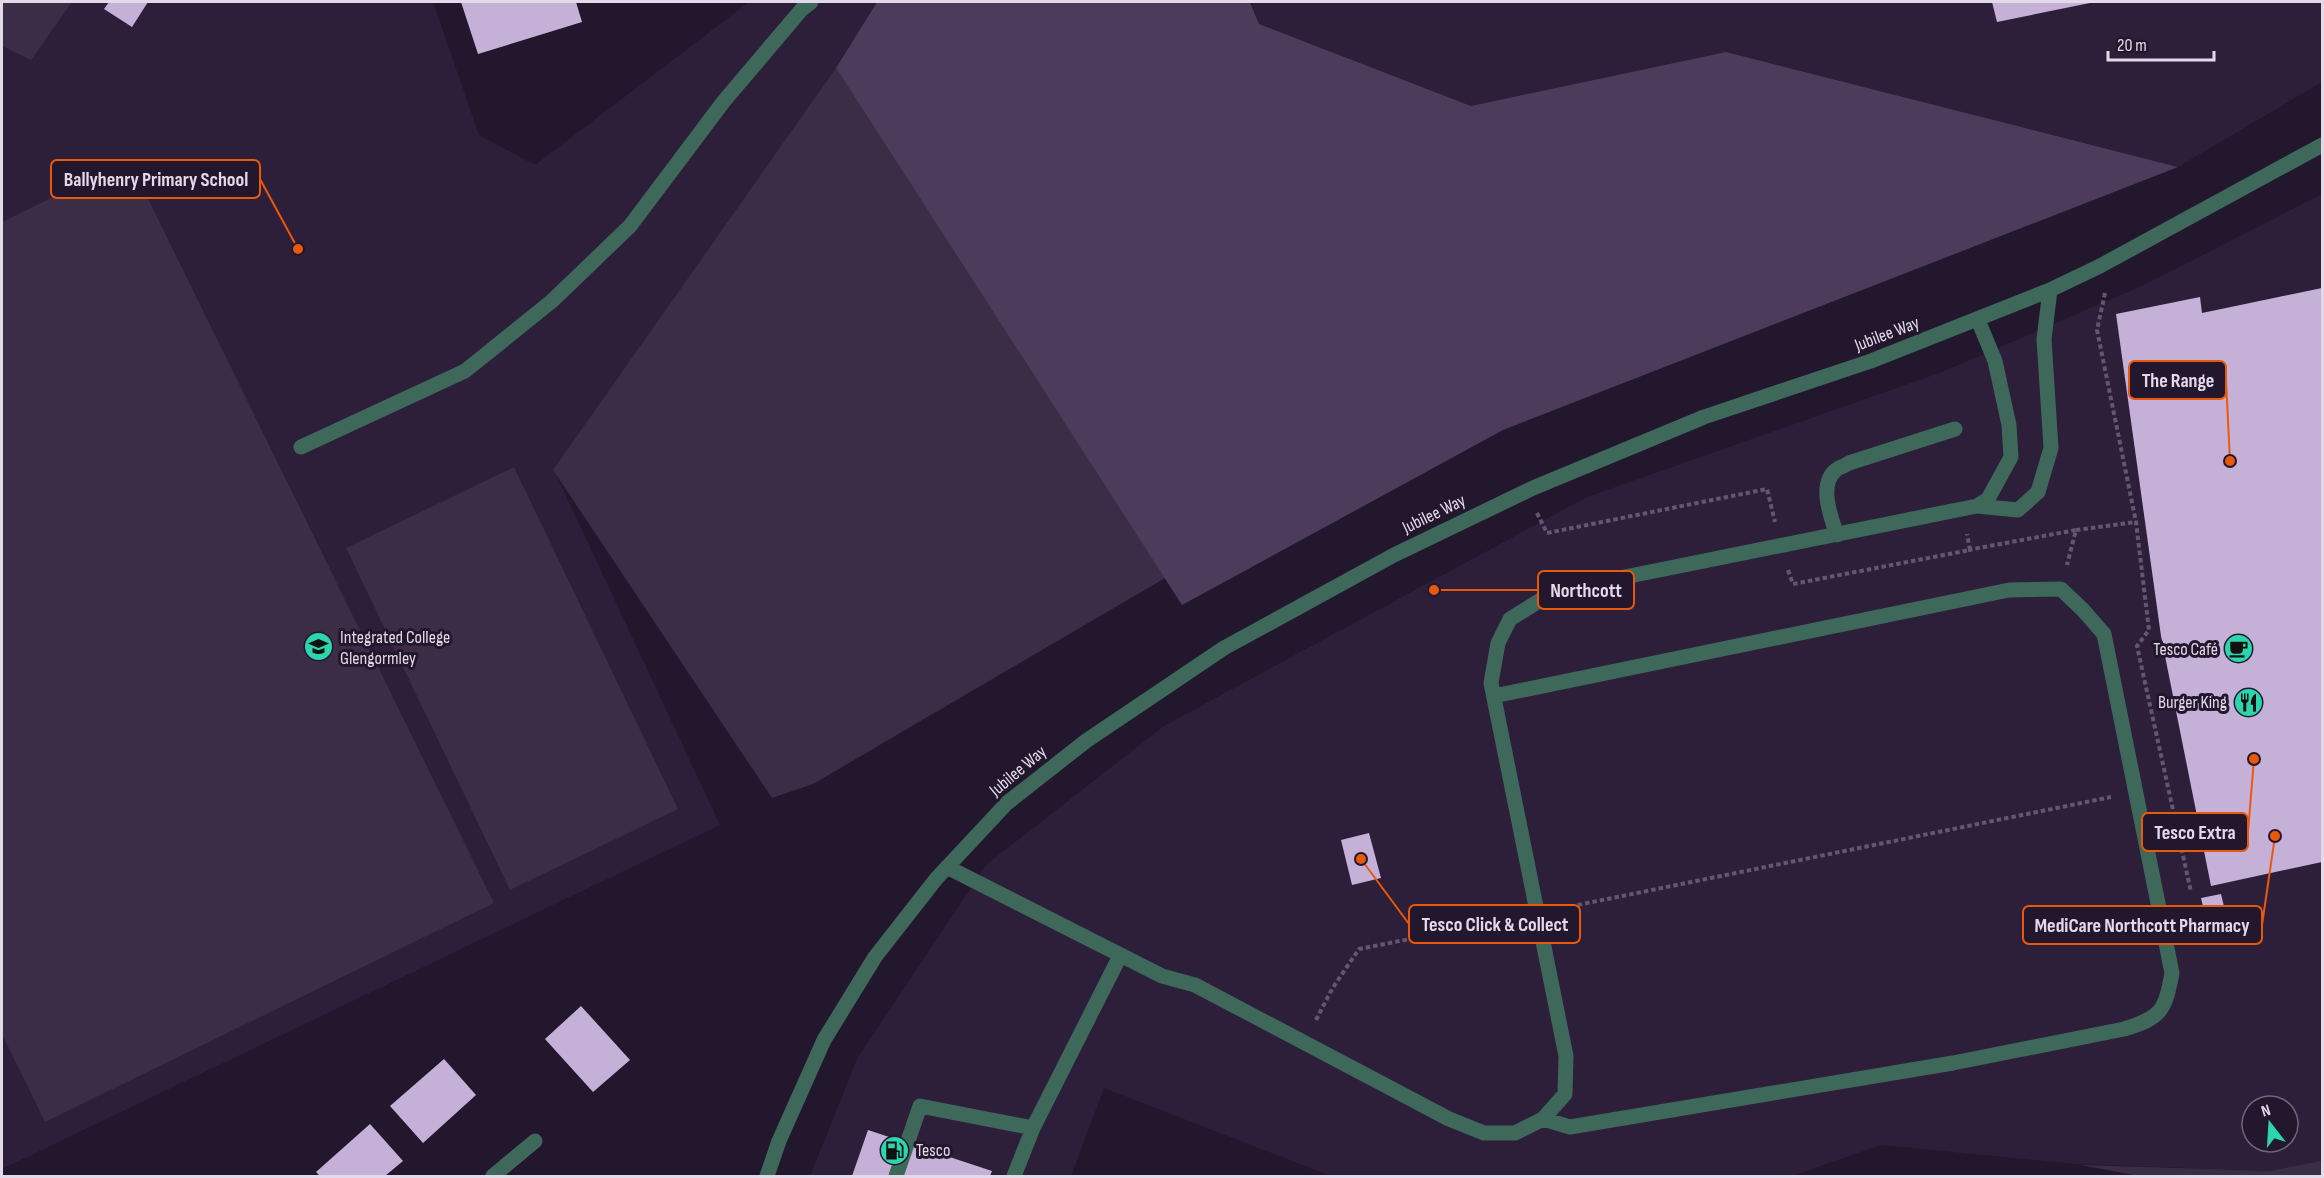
<svg xmlns="http://www.w3.org/2000/svg" width="2324" height="1178" viewBox="0 0 2324 1178" font-family="'Sofia Sans Condensed',sans-serif">
  <rect width="100%" height="100%" fill="#23172d"/>
  <path fill="#2d1e3a" fill-rule="evenodd" d="M 2,2 L 433,2 L 479,135 L 535,165 L 749,2 L 877,2 L 755,198 L 554,470 L 720,825 L 2,1169 Z
    M 1252,2 L 2322,2 L 2322,82 L 2178,167 L 1726,52 L 1471,106 L 1259,24 Z
    M 2322,194 L 2322,1162 L 2269,1171 L 2076,1164 L 1881,1145 L 1792,1176 L 1331,1176 L 1104,1088 L 1071,1176 L 810,1176 L 857,1059 L 987,864 L 1164,726 L 1587,497 L 1942,372 L 2144,285 ZM 2252,1106 L 2288,1106 L 2288,1142 L 2252,1142 Z"/>
  <path fill="#3b2d46" d="M 2,2 L 72,2 L 31,60 L 2,46 Z
    M 836,68 L 1165,578 L 813,784 L 772,798 L 553,470 Z
    M 129,160 L 494,903 L 45,1122 L 2,1034 L 2,222 Z
    M 514,467 L 678,809 L 510,890 L 346,548 Z
    M 2322,1161 L 2322,1176 L 2139,1176 L 2081,1165 L 2269,1171 Z"/>
  <path fill="#4d3b5c" d="M 877,2 L 1250,2 L 1259,24 L 1471,106 L 1726,52 L 2178,167 L 1503,430 L 1182,605 L 836,68 Z"/>
  <path fill="#c5b1d8" d="M 109,2 L 148,2 L 132,27 L 104,9 Z
    M 461,2 L 576,2 L 582,22 L 478,54 Z
    M 1992,2 L 2090,2 L 2090,3 L 1997,22 Z
    M 2322,288 L 2322,862 L 2211,886 L 2161,636 L 2116,314 L 2200,297 L 2202,313 Z
    M 1369,833 L 1381,878 L 1352,885 L 1341,840 Z
    M 2221,894 L 2226,915 L 2213,918 L 2213,914 L 2205,915 L 2201,898 Z
    M 581,1006 L 630,1060 L 593,1092 L 545,1039 Z
    M 444,1059 L 476,1095 L 423,1143 L 390,1106 Z
    M 370,1124 L 403,1161 L 385,1176 L 320,1176 L 316,1172 Z
    M 868,1130 L 992,1171 L 990,1176 L 852,1176 Z"/>
  <g fill="none" stroke-linecap="round" stroke-linejoin="round">
    <path stroke="#62576b" stroke-width="4" stroke-dasharray="4.5 3" stroke-linecap="butt" d="M 2105,293 L 2097,330 L 2136,522 L 2149,630 L 2137,646 L 2191,892
      M 1537,513 L 1547,533 L 1767,489 L 1775,522
      M 2076,530 L 2136,522
      M 1968,550 L 2076,530 L 2067,565
      M 1788,570 L 1793,584 L 1970,550 L 1967,534
      M 1563,908 L 2111,797
      M 1316,1020 L 1332,989 L 1359,949 L 1512,919"/>
    <path stroke="#3d685a" stroke-width="15" d="M 301,447 L 465,371 L 552,301 L 630,226 L 724,101 L 802,9 L 811,2
      M 1977,506 L 1988,499 L 2011,457 L 2009,425 L 1995,361 L 1978,320
      M 1837,535 C 1831,518 1818,484 1836,470 C 1839,467 1845,466 1849,463 L 1955,429
      M 1494,696 L 2009,590 L 2061,589 L 2083,610 L 2104,634 L 2172,973 C 2165,1011 2161,1018 2124,1029 L 1953,1063 L 1570,1127 L 1543,1119
      M 947,867 L 1162,976 L 1195,985 L 1449,1119 L 1484,1133 L 1515,1133 L 1543,1119 L 1565,1094 L 1566,1056 L 1491,683 L 1498,643 L 1510,619 L 1547,596 L 1590,584 L 1977,506 L 2018,510 L 2038,492 L 2051,448 L 2044,339 L 2050,290
      M 493,1176 L 535,1141
      M 767,1176 L 779,1141 L 824,1040 L 875,957 L 936,879 L 1007,803 L 1086,741 L 1224,648 L 1394,555 L 1533,488 L 1704,417 L 1871,361 L 2050,290 L 2100,266 L 2322,145
      M 896,1176 L 920,1106 L 1033,1128
      M 1014,1176 L 1033,1128 L 1120,956"/>
  </g>
  <defs>
    <symbol id="school-disc" viewBox="-11 -11 22 22"><circle r="9.5" fill="#2cd5ab" stroke="#23172d"/><path d="M0-5L7-2L0 1L-7-2ZM-4 1L0 2.5L4 1V4Q0 6-4 4Z" fill="#111"/></symbol>
    <symbol id="cafe-disc" viewBox="-11 -11 22 22"><circle r="9.5" fill="#2cd5ab" stroke="#23172d"/><path d="M-5.5-4.5H6V0H3Q3 3.5 0 3.5H-2.5Q-5.5 3.5-5.5 0ZM3-3.2v2h1.7v-2ZM-6 4.5H4V6H-6Z" fill="#111"/></symbol>
    <symbol id="restaurant-disc" viewBox="-11 -11 22 22"><circle r="9.5" fill="#2cd5ab" stroke="#23172d"/><path d="M-5-6h1v4h1v-4h1v4h1v-4h1v5L-1.5 .5V6h-2V.5L-5-1ZM5-6V6H3V1.5H1.5Q1.5-4 5-6Z" fill="#111"/></symbol>
    <symbol id="fuel-disc" viewBox="-11 -11 22 22"><circle r="9.5" fill="#2cd5ab" stroke="#23172d"/><path d="M-5.5-6h7V0h2V4h1.3V-2.5L3-4.5l.8-.8L6-3V5H2.5V1h-1V6h-7ZM-4.2-4.7v3.2H.2V-4.7Z" fill="#111"/></symbol>
  </defs>
  <g fill-rule="evenodd">
    <use href="#school-disc" x="302" y="630" width="33" height="33"/>
    <use href="#cafe-disc" x="2222" y="632" width="33" height="33"/>
    <use href="#restaurant-disc" x="2232" y="686" width="33" height="33"/>
    <use href="#fuel-disc" x="878" y="1134" width="33" height="33"/>
  </g>
  <g text-anchor="middle" dominant-baseline="central" stroke-width="6" stroke-linejoin="round" paint-order="stroke">
    <g font-size="18" fill="#e2dae9" stroke="#23172d">
      <text transform="translate(1887 334) rotate(-21)">Jubilee Way</text>
      <text transform="translate(1434 514) rotate(-26)">Jubilee Way</text>
      <text transform="translate(1018 771) rotate(-40)">Jubilee Way</text>
    </g>
    <g font-size="18" fill="#e2dae9" stroke="#23172d" text-anchor="start">
      <text x="340" y="637">Integrated College<tspan x="340" dy="21">Glengormley</tspan></text>
      <text x="2218" y="649" text-anchor="end">Tesco Café</text>
      <text x="2227" y="702" text-anchor="end">Burger King</text>
      <text x="916" y="1150">Tesco</text>
    </g>
  </g>
  <path fill="none" stroke="#e8590c" stroke-width="2" d="M298 249L260 179M2230 461L2226 380M1434 590L1538 590M2254 759L2248 832M1361 859L1409 924M2275 836L2262 925"/>
  <g fill="#e8590c" stroke="#23172d" stroke-width="2">
    <circle cx="298" cy="249" r="6"/>
    <circle cx="2230" cy="461" r="6"/>
    <circle cx="1434" cy="590" r="6"/>
    <circle cx="2254" cy="759" r="6"/>
    <circle cx="1361" cy="859" r="6"/>
    <circle cx="2275" cy="836" r="6"/>
  </g>
  <g fill="#23172d" stroke="#e8590c" stroke-width="2">
    <rect x="51" y="160" width="209" height="38" rx="6"/>
    <rect x="2129" y="361" width="97" height="38" rx="6"/>
    <rect x="1538" y="571" width="96" height="38" rx="6"/>
    <rect x="2142" y="813" width="106" height="38" rx="6"/>
    <rect x="1409" y="905" width="171" height="38" rx="6"/>
    <rect x="2023" y="906" width="239" height="38" rx="6"/>
  </g>
  <g font-size="20" text-anchor="middle" font-weight="bold" fill="#e2dae9">
    <text x="156" y="186">Ballyhenry Primary School</text>
    <text x="2178" y="387">The Range</text>
    <text x="1586" y="597">Northcott</text>
    <text x="2195" y="839">Tesco Extra</text>
    <text x="1495" y="931">Tesco Click &amp; Collect</text>
    <text x="2142" y="932">MediCare Northcott Pharmacy</text>
  </g>
  <rect width="2324" height="1178" fill="none" stroke="#e2dae9" stroke-width="6"/>
  <g transform="translate(2270 1124) rotate(343)"><circle r="28" fill="#23172d" stroke="#6f6578" stroke-width="1.5"/>
  <path d="M0-4.5L10 22L0 15L-10 22Z" fill="#2cd5ab"/>
  <text y="-9" font-size="16" font-weight="bold" text-anchor="middle" fill="#e2dae9">N</text>
  </g>
  <path d="M2108 51v9h106v-9" fill="none" stroke="#e2dae9" stroke-width="3"/>
  <text x="2117" y="51" font-size="18" fill="#e2dae9" stroke="#23172d" stroke-width="4.5" paint-order="stroke">20 m</text>
</svg>
